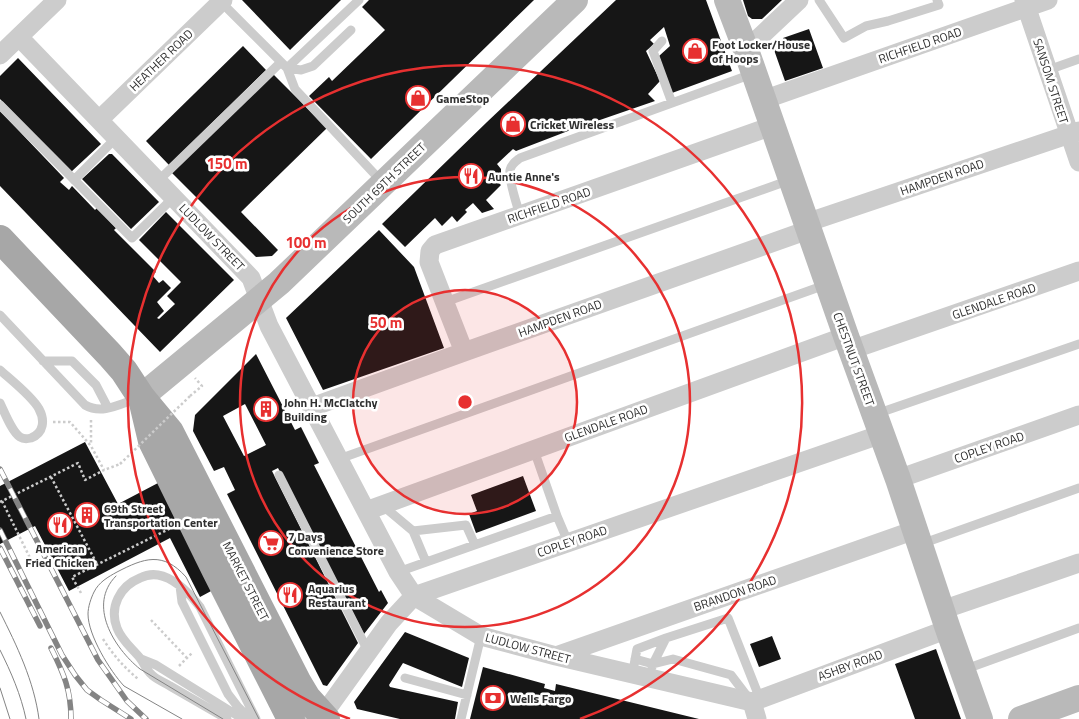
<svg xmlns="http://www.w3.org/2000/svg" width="1079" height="719" viewBox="0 0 1079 719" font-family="'Titillium Web',sans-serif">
  <rect width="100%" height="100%" fill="#fff"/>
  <path fill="#161616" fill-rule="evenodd" d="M 242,0 L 341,0 L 290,50 Z
    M 369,0 L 534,0 L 371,159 L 309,96 L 329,77 L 332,81 L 385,30 L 362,7 Z
    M 616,0 L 706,0 L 732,71 L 672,93 L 659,56 L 670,46 L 664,27 L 650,40 L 654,44 L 646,51 L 660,81 L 648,94 L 655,101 L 568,131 L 516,151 L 513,149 L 497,164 L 501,169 L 501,179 L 498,182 L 501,185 L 486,200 L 494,209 L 482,213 L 473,203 L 465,210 L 467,212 L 457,222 L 452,216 L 442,226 L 435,218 L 405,247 L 382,224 L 487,122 Z
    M 743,0 L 782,0 L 762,19 L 752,19 L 748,16 Z
    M 809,29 L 823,68 L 785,81 L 773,47 L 784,43 L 783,38 Z
    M 243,46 L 266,70 L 169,165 L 146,141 Z
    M 18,58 L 101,144 L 71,172 L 0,99 L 0,76 Z
    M 272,73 L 327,128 L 241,212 L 278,250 L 272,256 L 256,257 L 172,173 Z
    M 0,111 L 64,178 L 60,182 L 69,190 L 72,186 L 95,210 L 97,208 L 116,228 L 114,230 L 156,272 L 152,275 L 159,283 L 163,280 L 171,288 L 157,302 L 164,311 L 157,318 L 159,319 L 175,304 L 167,296 L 181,282 L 139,240 L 166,212 L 234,280 L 160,352 L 0,186 Z
    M 109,154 L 112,154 L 159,202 L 131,229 L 82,179 Z
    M 379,230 L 414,267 L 444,348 L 323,390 L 286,318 Z
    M 256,354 L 295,430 L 301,427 L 319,463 L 314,465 L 379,592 L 381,590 L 388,603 L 364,634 L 278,468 L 272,471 L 358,643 L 327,686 L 323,685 L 227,494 L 235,490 L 224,467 L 214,471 L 193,431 L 195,415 ZM 245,404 L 266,445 L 244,456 L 223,416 Z
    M 85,442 L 118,504 L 158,483 L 213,590 L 200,597 L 170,538 L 69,591 L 35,526 L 0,544 L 0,486 Z
    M 523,476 L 536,511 L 476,533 L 469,514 L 477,511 L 471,495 Z
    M 405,632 L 469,658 L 462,687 L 403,663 L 389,685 L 390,687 L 458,702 L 455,719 L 400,719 L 357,709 L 354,702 Z
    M 772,636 L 781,659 L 759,667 L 750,644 Z
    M 936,649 L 961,719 L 915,719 L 895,664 Z
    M 483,667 L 545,684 L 544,688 L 555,691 L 556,684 L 699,719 L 470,719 Z"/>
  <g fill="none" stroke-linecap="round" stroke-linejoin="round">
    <path stroke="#ccc" stroke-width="2.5" stroke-dasharray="2.5 2.5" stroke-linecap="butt" d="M 190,396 L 202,386 L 195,378
      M 91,420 L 91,444
      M 53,422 L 70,422 L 91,446 L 104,470
      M 51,477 L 97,564
      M 2,501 L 33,564
      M 0,502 L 78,463 L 85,480 L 104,470 L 120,464
      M 26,567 L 40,561
      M 81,593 L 72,577 L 171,528
      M 151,620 L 187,658
      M 103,639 C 113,655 124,667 138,679
      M 179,666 L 193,652"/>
    <path stroke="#ccc" stroke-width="9" d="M 819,0 L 844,38 L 866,26 L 888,21 L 939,5 L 937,0
      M 221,2 L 287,68 L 359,0
      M 662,41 L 653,51 L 672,103
      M 287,68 L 295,89 L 382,182
      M 287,68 L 301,70 L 313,66 L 351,30
      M 1048,70 L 1079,59
      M 0,105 L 132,238 L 174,197
      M 74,180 L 116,138
      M 158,181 L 281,62
      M 520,215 C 517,205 508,179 510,170 C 511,164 516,161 520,158 L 752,74
      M 445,302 L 790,180
      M 0,315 L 85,405 C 102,415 120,404 138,398
      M 43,361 L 72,361 L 96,385 L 108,408
      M 0,370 C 10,379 33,397 39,409 C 45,420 44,433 31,438 C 27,439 23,439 20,437 C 12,432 4,411 0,403
      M 876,414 L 1079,344
      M 534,450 L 557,516 L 568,542
      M 339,459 L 825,285
      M 279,475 L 368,651
      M 382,505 L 413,531 L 426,562
      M 413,531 L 466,525 L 475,545
      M 921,544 L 1079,488
      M 398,572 L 557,516
      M 180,586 L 182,602 L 228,694 L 238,707 L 250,719
      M 141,659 L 156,665 L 243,719
      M 635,659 L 653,664 L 666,638 L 728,618 L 760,699
      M 634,665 L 637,649 L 666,638
      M 652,667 L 653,664 L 673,659 L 731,675 L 750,700
      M 966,669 L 1079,628
      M 405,678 L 467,695
      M 227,719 C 208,708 189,697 170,686 C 164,682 155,679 151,674 C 146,670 144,663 140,658 C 132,648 122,641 117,628 C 109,607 120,586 140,578 C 146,575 152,574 158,575 C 175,578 190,594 200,607 L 256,719
      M 461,719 L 481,636"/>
    <path stroke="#ccc" stroke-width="19" d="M 1024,0 L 1079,162
      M 19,37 L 251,278 L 269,326 L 398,572 L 414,596 L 481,636 L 556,656 L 752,702 L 757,719
      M 746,50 L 799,0
      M 0,55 L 57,0
      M 763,100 L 1048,0
      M 99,120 L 223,0
      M 806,223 L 1079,131
      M 851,350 L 1079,271
      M 464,352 L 429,262 L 430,251 L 435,245 L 772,126
      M 312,407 L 464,352 L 808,230
      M 898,479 L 1079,415
      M 366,511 L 846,336
      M 942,610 L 1079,563
      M 556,656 L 915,530
      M 752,702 L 948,629
      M 312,719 L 325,710 L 330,705 L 389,623 L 414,596 L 882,434"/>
    <path stroke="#b9b9b9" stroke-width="26" d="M 727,0 L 746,50 L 846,336 L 898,479 L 948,629 L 980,719
      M 141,397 L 279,283 L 575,0
      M 1021,719 L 1079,698"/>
    <path stroke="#a7a7a7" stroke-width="28" d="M 0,239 L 110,355 L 124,371 L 141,397 L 170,432 L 298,683 L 307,698 L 326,719
      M 143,403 L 152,441 L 216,571 L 291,719"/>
    <path stroke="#848484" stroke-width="1" d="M 116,576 C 87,605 114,648 140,669 L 223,719
      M 0,612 C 17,646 34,681 39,719
      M 0,650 C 11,672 21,695 26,719
      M 0,688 L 10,719
      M 182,719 L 124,686 C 110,671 88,635 88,614 C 88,607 91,598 94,592 C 99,582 108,577 117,572 C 144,558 163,551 186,577 L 259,719"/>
    <defs>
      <path id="rail" d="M 0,469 L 98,660 L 127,701 L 146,719
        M 0,530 L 62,655 L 75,675 L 87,690 L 101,700 L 131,719
        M 0,548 L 40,626
        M 51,648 C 64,674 71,690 71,719"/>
    </defs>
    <use href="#rail" stroke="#848484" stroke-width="5.5"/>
    <use href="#rail" stroke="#fff" stroke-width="4" stroke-dasharray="11" stroke-linecap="butt"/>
    <path stroke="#ccc" stroke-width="2.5" stroke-dasharray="2.5 2.5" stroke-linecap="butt" d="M 120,464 L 190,396"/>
  </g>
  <circle cx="465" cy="402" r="112" fill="#e73030" fill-opacity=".12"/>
  <g fill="none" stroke="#e73030" stroke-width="2.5">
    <circle cx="465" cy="402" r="112"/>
    <circle cx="465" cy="402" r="225"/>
    <path d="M350 719A337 337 0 1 1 580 719"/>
  </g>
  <defs>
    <symbol id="shop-ring" viewBox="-11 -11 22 22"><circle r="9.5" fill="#fff" stroke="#e73030" stroke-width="1.5"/><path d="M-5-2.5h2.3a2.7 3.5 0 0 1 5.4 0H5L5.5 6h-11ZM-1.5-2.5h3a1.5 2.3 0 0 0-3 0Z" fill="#e73030"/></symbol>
    <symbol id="restaurant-ring" viewBox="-11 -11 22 22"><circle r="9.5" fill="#fff" stroke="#e73030" stroke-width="1.5"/><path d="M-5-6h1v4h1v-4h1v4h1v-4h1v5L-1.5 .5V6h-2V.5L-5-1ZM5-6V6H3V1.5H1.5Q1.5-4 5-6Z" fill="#e73030"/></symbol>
    <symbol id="building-ring" viewBox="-11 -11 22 22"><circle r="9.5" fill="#fff" stroke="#e73030" stroke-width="1.5"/><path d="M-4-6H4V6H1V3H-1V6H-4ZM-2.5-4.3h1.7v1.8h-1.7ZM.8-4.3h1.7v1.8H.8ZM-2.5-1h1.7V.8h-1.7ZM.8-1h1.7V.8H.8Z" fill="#e73030"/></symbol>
    <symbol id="supermarket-ring" viewBox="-11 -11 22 22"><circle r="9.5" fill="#fff" stroke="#e73030" stroke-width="1.5"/><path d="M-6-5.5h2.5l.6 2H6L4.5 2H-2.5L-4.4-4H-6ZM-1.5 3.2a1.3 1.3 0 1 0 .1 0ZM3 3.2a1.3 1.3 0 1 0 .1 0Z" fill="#e73030"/></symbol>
    <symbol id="bank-ring" viewBox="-11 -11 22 22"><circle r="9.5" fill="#fff" stroke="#e73030" stroke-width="1.5"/><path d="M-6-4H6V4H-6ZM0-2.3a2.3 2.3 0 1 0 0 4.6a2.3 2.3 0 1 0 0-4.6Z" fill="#e73030"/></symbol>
  </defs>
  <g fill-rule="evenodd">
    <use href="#shop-ring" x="681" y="37" width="28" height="28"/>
    <use href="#shop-ring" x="404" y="84" width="28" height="28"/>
    <use href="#shop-ring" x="499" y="110" width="28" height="28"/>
    <use href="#restaurant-ring" x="457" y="162" width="28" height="28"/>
    <use href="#building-ring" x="252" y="395" width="28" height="28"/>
    <use href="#building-ring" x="73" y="501" width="28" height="28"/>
    <use href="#restaurant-ring" x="46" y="511" width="28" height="28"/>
    <use href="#supermarket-ring" x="257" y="529" width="28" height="28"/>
    <use href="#restaurant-ring" x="276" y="581" width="28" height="28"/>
    <use href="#bank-ring" x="479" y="684" width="28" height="28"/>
  </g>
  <g text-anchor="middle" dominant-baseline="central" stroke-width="5" stroke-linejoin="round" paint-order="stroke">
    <g font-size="12" font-weight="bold" fill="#2f2f2f" stroke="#fff" text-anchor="start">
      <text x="712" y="44">Foot Locker/House<tspan x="712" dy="14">of Hoops</tspan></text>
      <text x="436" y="98">GameStop</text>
      <text x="530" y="124">Cricket Wireless</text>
      <text x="488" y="176">Auntie Anne's</text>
      <text x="284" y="402">John H. McClatchy<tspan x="284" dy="14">Building</tspan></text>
      <text x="104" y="508">69th Street<tspan x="104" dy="14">Transportation Center</tspan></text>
      <text x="288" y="536">7 Days<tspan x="288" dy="14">Convenience Store</tspan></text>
      <text x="60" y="548" text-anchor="middle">American<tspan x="60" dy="14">Fried Chicken</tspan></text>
      <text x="308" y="588">Aquarius<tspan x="308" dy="14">Restaurant</tspan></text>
      <text x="510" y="698">Wells Fargo</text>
    </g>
    <g font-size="12" fill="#2f2f2f" stroke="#fff">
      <text transform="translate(920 45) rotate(-19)">RICHFIELD ROAD</text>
      <text transform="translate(161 60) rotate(-44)">HEATHER ROAD</text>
      <text transform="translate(1051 81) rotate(72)">SANSOM STREET</text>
      <text transform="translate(942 177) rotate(-19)">HAMPDEN ROAD</text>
      <text transform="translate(384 183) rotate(-44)">SOUTH 69TH STREET</text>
      <text transform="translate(549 205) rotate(-19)">RICHFIELD ROAD</text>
      <text transform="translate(212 237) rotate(46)">LUDLOW STREET</text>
      <text transform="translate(994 301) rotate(-19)">GLENDALE ROAD</text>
      <text transform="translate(560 318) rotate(-20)">HAMPDEN ROAD</text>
      <text transform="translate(854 359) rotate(70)">CHESTNUT STREET</text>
      <text transform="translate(606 423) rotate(-20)">GLENDALE ROAD</text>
      <text transform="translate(989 447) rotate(-19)">COPLEY ROAD</text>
      <text transform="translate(572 541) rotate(-19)">COPLEY ROAD</text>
      <text transform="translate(246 581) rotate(63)">MARKET STREET</text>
      <text transform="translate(735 593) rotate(-19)">BRANDON ROAD</text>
      <text transform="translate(528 648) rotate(15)">LUDLOW STREET</text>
      <text transform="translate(850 665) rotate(-20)">ASHBY ROAD</text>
    </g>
  </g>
  <circle cx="465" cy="402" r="8" fill="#e73030" stroke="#fff" stroke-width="2.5"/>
  <g font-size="15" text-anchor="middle" font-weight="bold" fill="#e73030" stroke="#fff" stroke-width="5" stroke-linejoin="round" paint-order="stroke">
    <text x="227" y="169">150 m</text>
    <text x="306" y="248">100 m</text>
    <text x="386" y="328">50 m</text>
  </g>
</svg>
